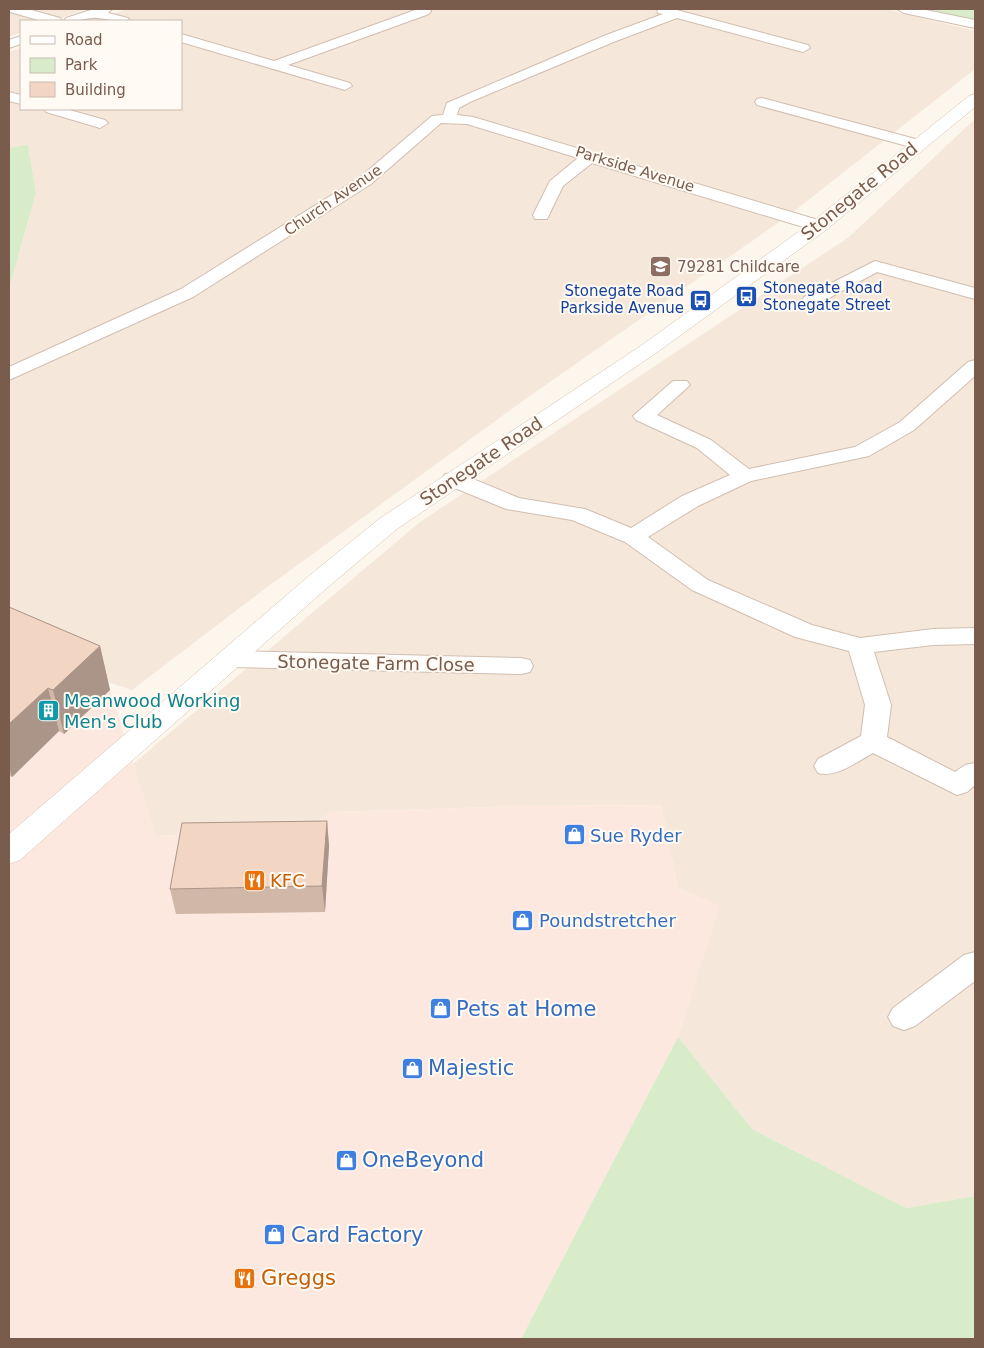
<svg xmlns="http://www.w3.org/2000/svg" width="984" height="1348" viewBox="0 0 984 1348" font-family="'DejaVu Sans',sans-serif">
  <rect width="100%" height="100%" fill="#fdf6ec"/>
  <path fill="#f5e8da" d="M 9,9 L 88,9 L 52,21 L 21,21 L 21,32 L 9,37 Z
    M 127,9 L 886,9 L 975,31 L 975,69 L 788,216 L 524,400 L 266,588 L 132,690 L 9,649 L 9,289 L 36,193 L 28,146 L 9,148 L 9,52 L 21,48 L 21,109 L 181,109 L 181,21 L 93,21 Z
    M 975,119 L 975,1196 L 906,1208 L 752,1129 L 678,1037 L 719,906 L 678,888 L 661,805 L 530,806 L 332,812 L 303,829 L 156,836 L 133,764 L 420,522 L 849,237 Z"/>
  <path fill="#fde8e0" d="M 9,645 L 110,690 L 156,836 L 303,829 L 332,812 L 530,806 L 661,805 L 678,888 L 720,906 L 678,1037 L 521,1339 L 9,1339 Z"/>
  <path fill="#d8ecc9" d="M 917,9 L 975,9 L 975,20 Z
    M 28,145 L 36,193 L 9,289 L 9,148 Z
    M 678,1037 L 752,1129 L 906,1208 L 975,1196 L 975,1339 L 521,1339 Z"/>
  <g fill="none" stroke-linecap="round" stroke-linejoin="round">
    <defs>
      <path id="minor" d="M 9,9 L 28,9 L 60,18 L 62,21 L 42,21 L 10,12 Z
        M 94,9 L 112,9 L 108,13 L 128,18 L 130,21 C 118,22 108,19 97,18 C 91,17 75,22 64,21 L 66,18 Z
        M 418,9 L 429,9 L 431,11 L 429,14 L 288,65 L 350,83 L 352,86 L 345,90 L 181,42 L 181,34 L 274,61 Z
        M 657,9 L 673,9 L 808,45 L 810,48 L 803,52 L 677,18 L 616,41 L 470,102 L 459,108 L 457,115 L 473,117 L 825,222 L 827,226 L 825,230 L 813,230 L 592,163 L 563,186 L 547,219 L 535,219 L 533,215 L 550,181 L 578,158 L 467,124 L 441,123 L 371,184 L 193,297 L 9,380 L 9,367 L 181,289 L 359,178 L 432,116 L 443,115 L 447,103 L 606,35 L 663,14 L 658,13 Z
        M 897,9 L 921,9 L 975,20 L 975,28 L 904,13 Z
        M 21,36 L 21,44 L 9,48 L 9,40 Z
        M 9,92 L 21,95 L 21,104 L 9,101 Z
        M 762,98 L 923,141 L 926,144 L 918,149 L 757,105 L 755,102 L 757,99 Z
        M 44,109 L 66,109 L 105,120 L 108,123 L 100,128 L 46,112 Z
        M 875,261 L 975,288 L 975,299 L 877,272 L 816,305 L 804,305 L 801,301 L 804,297 Z
        M 975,360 L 975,376 L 914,430 L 869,456 L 751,481 L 698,506 L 648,537 L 708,580 L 812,625 L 860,638 L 933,629 L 975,628 L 975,644 L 933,645 L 874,652 L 891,705 L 887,737 L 955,772 L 965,765 L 975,763 L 975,785 L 967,792 L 957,795 L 873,753 C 856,762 837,778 818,773 L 814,766 L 818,759 L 861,736 L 865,705 L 849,651 L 795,637 L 692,590 L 625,542 L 572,520 L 506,509 L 445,484 L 442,479 L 445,474 L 453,473 L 461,474 L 519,498 L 585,509 L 631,528 L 682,496 L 730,475 L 697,448 L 636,420 L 633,416 L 673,381 L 687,381 L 690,385 L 657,415 L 711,440 L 749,469 L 855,447 L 900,422 L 968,362 Z
        M 231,651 L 521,658 L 530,660 L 533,666 L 530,672 L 521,674 L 231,667 L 222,665 L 219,659 L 222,653 Z
        M 975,952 L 975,981 L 915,1026 L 904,1030 L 893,1026 L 888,1017 L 893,1008 L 964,955 Z"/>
      <path id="secondary" d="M 975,94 L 975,107 L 826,230 L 656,353 L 397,529 L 328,587 L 20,860 L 9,864 L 9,834 L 310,575 L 379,519 L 642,345 L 812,222 L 969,96 Z"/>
    </defs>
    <use href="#minor" stroke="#d1beb0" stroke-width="2"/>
    <use href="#secondary" stroke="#d6c0b0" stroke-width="1"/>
    <use href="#minor" fill="#fff" fill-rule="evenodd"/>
    <use href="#secondary" fill="#fff" fill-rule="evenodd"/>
  </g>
  <path fill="#d1b7a8" d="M 9,607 L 100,646 L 110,690 L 64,734 L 59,731 L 12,777 L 9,775 Z
    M 327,821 L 329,846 L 325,912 L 176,914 L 170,889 Z"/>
  <path fill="#aa9588" d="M 100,646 L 110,690 L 64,734 L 53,690 Z
    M 48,688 L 59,731 L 12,777 L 9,766 L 9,724 Z
    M 327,821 L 329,846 L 325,912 L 322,886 Z"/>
  <path fill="#f3d5c3" stroke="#aa9588" d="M 9,607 L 100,646 L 53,690 L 48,688 L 9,724 Z
    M 327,821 L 322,886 L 170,889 L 182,823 Z"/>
  <defs>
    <symbol id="school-square" viewBox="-11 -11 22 22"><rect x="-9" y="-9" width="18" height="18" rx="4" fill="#8d6e63" stroke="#fffaf3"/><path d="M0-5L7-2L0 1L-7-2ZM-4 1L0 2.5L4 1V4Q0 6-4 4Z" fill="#fff"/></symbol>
    <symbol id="bus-square" viewBox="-11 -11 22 22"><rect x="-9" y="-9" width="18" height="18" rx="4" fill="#1a4fb4" stroke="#fffaf3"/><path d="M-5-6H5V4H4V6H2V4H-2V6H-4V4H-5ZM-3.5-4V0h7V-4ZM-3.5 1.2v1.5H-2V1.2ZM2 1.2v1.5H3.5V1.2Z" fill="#fff"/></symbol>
    <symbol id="building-square" viewBox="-11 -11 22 22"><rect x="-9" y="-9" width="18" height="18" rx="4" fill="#0f9aa8" stroke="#fffaf3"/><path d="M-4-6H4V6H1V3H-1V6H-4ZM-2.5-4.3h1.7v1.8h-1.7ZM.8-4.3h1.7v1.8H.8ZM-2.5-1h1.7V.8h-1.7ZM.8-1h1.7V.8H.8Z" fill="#fff"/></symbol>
    <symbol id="shop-square" viewBox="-11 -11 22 22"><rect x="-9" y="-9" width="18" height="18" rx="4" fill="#3f7fe0" stroke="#fffaf3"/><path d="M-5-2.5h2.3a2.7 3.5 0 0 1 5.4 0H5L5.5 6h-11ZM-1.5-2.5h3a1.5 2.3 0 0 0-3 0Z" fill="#fff"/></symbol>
    <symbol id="restaurant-square" viewBox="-11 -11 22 22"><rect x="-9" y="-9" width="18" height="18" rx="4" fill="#e8710a" stroke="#fffaf3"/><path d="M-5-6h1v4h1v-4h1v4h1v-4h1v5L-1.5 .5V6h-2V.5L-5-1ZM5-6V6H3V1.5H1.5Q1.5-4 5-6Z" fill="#fff"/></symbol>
  </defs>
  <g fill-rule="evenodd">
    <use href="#school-square" x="648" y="254" width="25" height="25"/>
    <use href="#bus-square" x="734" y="284" width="25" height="25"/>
    <use href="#bus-square" x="688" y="288" width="25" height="25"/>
    <use href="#building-square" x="36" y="698" width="25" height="25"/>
    <use href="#shop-square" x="562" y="822" width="25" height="25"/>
    <use href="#restaurant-square" x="242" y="868" width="25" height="25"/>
    <use href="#shop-square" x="510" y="908" width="25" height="25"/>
    <use href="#shop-square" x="428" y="996" width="25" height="25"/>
    <use href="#shop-square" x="400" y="1056" width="25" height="25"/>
    <use href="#shop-square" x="334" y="1148" width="25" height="25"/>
    <use href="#shop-square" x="262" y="1222" width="25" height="25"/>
    <use href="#restaurant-square" x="232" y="1266" width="25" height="25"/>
  </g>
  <g text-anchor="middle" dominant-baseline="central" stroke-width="4" stroke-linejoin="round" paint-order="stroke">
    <g font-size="15" fill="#7a5c4d" stroke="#fffaf3">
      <text transform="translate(635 169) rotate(17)">Parkside Avenue</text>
      <text transform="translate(333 200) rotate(-34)">Church Avenue</text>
    </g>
    <g font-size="15" fill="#785e54" stroke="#fffaf3" text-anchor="start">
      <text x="677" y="267">79281 Childcare</text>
    </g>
    <g font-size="15" fill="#164399" stroke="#fffaf3" text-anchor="start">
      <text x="763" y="288">Stonegate Road<tspan x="763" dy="17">Stonegate Street</tspan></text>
      <text x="684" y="291" text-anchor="end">Stonegate Road<tspan x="684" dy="17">Parkside Avenue</tspan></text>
    </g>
    <g font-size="18" fill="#7a5c4d" stroke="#fffaf3">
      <text transform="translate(859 191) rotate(-39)">Stonegate Road</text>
      <text transform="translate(481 461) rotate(-34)">Stonegate Road</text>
      <text transform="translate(376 663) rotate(1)">Stonegate Farm Close</text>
    </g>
    <g font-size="18" fill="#0d838f" stroke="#fffaf3" text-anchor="start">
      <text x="64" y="700">Meanwood Working<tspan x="64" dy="21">Men's Club</tspan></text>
    </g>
    <g font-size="18" fill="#366cbe" stroke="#fffaf3" text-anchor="start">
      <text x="590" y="835">Sue Ryder</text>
      <text x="539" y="920">Poundstretcher</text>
    </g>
    <g font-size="18" fill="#c56008" stroke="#fffaf3" text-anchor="start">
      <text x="270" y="880">KFC</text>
    </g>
    <g font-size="21" fill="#366cbe" stroke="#fffaf3" text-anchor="start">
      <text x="456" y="1009">Pets at Home</text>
      <text x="428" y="1068">Majestic</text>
      <text x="362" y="1160">OneBeyond</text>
      <text x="291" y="1235">Card Factory</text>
    </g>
    <g font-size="21" fill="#c56008" stroke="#fffaf3" text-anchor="start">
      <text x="261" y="1278">Greggs</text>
    </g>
  </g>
  <rect width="984" height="1348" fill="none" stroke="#7a5c4d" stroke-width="20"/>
  <rect x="20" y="20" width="162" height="90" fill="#fffaf3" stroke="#cabbb1"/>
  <rect x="30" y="36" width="25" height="8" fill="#ffffff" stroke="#cabbb1"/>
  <text x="65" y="45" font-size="15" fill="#7a5c4d">Road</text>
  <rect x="30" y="58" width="25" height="15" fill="#d8ecc9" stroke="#cabbb1"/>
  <text x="65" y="70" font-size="15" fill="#7a5c4d">Park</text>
  <rect x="30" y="82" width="25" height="15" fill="#f3d5c3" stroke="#cabbb1"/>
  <text x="65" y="95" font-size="15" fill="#7a5c4d">Building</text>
</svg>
